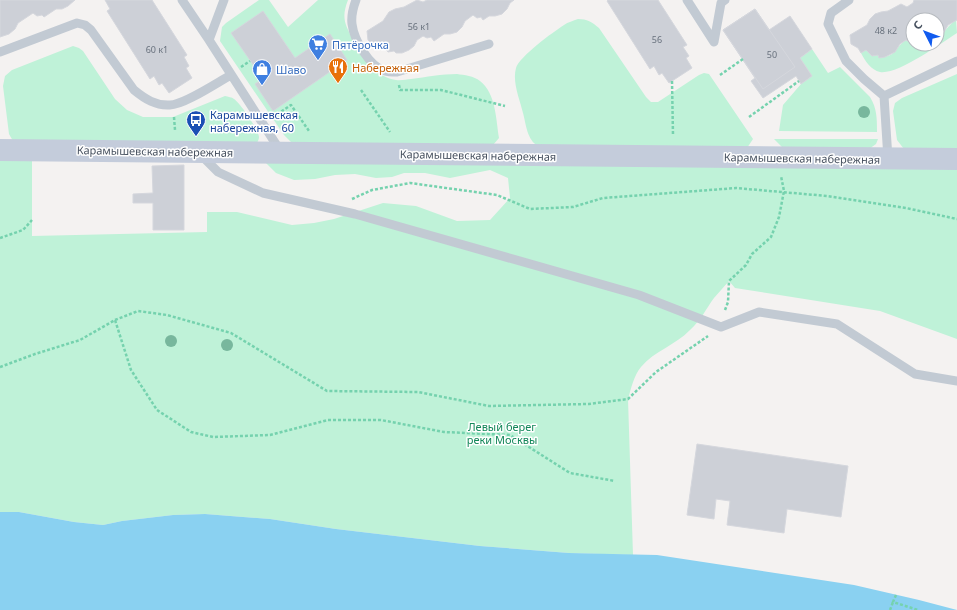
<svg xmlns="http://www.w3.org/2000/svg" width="957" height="610" viewBox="0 0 957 610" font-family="'Noto Sans',sans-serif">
  <rect width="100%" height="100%" fill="#f4f2f1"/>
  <path fill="#bff2d8" d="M 259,0 L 269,0 L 288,27 L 318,0 L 348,0 C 341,18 345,24 353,40 C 361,58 376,77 396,80 C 401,81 407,79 411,79 C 426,77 442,74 457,74 C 464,75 474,76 480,81 C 496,93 496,120 499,138 L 493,145 L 293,144 L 284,135 L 220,41 L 222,27 L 226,23 Z
    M 578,19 C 587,19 592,22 599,28 L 646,97 L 651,102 L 658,102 L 699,75 L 704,73 L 709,74 L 753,139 L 747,148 L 538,146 C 527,140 526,124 523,113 C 520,100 512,82 516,68 C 519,57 553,32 564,25 C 568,22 573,21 578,19 Z
    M 956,20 L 957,33 C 941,43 898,75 880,72 C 871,70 865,61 861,53 L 866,50 L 872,56 L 878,55 L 879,57 C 896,58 895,47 906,40 L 909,42 L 913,42 L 913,44 L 937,44 L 937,37 C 945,33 948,25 956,20 Z
    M 73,46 L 79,48 L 83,51 L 115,99 L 127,110 L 143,117 L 173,117 L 225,96 C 228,97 232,97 234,99 C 241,104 258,129 259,137 C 259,139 258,141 257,143 L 13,141 L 9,134 L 3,86 L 5,76 L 12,70 Z
    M 812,49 L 828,73 L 840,67 L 870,97 C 877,108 877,119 877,132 L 779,131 L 783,105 L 801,84 L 812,76 L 800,58 Z
    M 957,74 L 957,150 L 904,149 L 897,140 L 893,111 L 895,103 L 902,98 Z
    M 774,139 L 878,139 L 876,144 L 869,149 L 783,148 Z
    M 263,160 L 957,169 L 957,339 L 880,311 L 735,288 L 729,281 C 724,287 719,292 714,298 C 706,309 701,320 690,330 C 676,345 654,351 641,367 C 634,375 631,389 628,399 L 633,555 L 569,553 L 480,546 L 336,529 L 270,519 L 205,514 L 173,515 L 122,521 L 103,525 L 74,522 L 19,512 L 0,512 L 0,161 L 32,161 L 32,236 L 207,232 L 207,212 L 237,212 L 292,225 L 314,223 L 334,219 L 383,203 L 416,206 L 457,221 L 490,220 L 510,198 L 508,178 L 490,170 L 450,178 L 425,173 L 404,173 L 392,177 L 376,178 L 355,174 L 335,175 L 315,179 L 294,180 L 276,173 Z"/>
  <path fill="#8ad1f1" d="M 0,512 L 19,512 L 74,522 L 103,525 L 122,521 L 173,515 L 205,514 L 270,519 L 336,529 L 480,546 L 569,553 L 657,555 L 854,585 L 919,600 L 957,610 L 0,610 Z"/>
  <path fill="#cdd0d7" stroke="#d5d7dd" d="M 0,0 L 75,0 L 68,6 L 62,9 L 56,9 L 44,17 L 42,15 L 37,16 L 33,13 L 18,23 L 15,29 L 9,34 L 0,37 Z
    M 105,0 L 152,0 L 187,55 L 184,57 L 189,66 L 186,68 L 192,78 L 169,93 L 162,83 L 159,85 L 154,76 L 150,79 L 107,11 L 110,9 Z
    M 417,0 L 423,2 L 427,0 L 514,0 L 510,3 L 507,9 L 502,14 L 495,16 L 489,16 L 483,20 L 481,17 L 477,18 L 473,15 L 465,21 L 462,27 L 457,32 L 450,34 L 444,34 L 434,41 L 431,37 L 427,38 L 423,36 L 417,40 L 414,46 L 409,50 L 402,53 L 396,53 L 394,51 L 388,52 L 383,45 L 378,49 L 374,44 L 371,43 L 368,40 L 367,31 L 383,21 L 389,12 L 395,9 L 404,7 Z
    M 608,0 L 658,0 L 687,45 L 683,47 L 689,56 L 686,58 L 692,68 L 669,83 L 662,73 L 659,75 L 654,66 L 650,69 L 607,1 Z
    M 914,0 L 957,0 L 957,20 L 948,25 L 943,34 L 937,37 L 937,20 L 913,20 L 913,42 L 909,42 L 906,40 L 900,44 L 895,52 L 885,57 L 879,58 L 878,55 L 872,56 L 866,50 L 861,53 L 858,48 L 851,44 L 850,35 L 867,25 L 870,19 L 875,14 L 881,12 L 888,11 L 901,4 L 907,7 L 913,3 Z
    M 755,9 L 769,30 L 790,16 L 812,49 L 800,58 L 812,76 L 801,84 L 796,76 L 763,98 L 751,81 L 755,78 L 723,30 Z
    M 755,9 L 795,67 L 763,89 L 723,30 Z
    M 263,11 L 295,58 L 330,34 L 347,60 L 273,111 L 255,84 L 263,79 L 231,33 Z
    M 184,165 L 184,230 L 153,230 L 153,203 L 133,203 L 133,194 L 153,193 L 152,166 Z
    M 697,444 L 848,466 L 841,517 L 787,509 L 784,533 L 727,525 L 730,501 L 716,499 L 714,519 L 687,515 Z"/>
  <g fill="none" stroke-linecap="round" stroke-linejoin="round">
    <path stroke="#75d2ae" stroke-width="2.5" stroke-dasharray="3 2" stroke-linecap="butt" d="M 241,67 L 250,61
      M 720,75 L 743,59
      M 672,81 L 673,135
      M 399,85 L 400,90 L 441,90 L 505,106
      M 361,90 L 390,132
      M 174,117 L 175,130
      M 273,117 L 291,105 L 309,131
      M 749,117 L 799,81
      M 352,199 L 372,190 L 410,183 L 497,195 L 530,209 L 573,207 L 603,198 L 736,188 L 827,196 L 906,208 L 957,219
      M 0,238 L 23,230 L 32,220
      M 725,310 L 728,302 L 729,281 L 746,265 L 752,254 L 771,237 L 779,217 L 784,191 L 781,176
      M 115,320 L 138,311 L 167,315 L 231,333 L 327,391 L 418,392 L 489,406 L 589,404 L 628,399 L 656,372 L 708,336
      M 0,367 L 35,354 L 80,340 L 115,320 L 131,370 L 157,410 L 191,432 L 213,437 L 270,435 L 328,420 L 381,420 L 444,432 L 510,435 L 570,473 L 615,481
      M 896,595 L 893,602 L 918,610
      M 890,610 L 893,602"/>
    <path stroke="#c2cad3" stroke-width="9" d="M 182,0 L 209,40
      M 224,0 L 209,40 L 281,152
      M 356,0 C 353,8 351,16 352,24 C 354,40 369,66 385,71 C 388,72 393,72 397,72 L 489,44
      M 687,0 L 714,42 L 721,3 L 725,0
      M 849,0 L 831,13 L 828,24 L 846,61 L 864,79 L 884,96 L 957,61
      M 0,52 L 77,23 L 85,25 L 91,30 L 134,90 C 145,99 156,106 170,105 C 184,105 218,82 231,75
      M 884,96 L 888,159
      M 200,154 L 218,172 L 263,193 L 355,214 L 639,295 L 721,327 L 759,312 L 837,324 L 915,374 L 957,381"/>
    <path stroke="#c4ccdb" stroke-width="22" d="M 0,150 L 957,159"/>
  </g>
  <g fill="#78b79d">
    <circle cx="864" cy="112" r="6"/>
    <circle cx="171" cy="341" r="6"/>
    <circle cx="227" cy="345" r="6"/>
  </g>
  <defs>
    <symbol id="supermarket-pin" viewBox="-11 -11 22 30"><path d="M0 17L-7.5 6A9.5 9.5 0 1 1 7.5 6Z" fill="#3f7fe0" stroke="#fff"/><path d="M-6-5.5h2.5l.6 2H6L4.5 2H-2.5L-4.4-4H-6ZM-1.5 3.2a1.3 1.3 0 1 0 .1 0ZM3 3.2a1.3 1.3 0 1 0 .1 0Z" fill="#fff"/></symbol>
    <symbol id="restaurant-pin" viewBox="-11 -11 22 30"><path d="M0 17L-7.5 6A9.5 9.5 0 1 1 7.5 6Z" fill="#e8710a" stroke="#fff"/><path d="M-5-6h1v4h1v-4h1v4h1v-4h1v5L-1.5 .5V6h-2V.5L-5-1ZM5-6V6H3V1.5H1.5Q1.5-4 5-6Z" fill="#fff"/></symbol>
    <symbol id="shop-pin" viewBox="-11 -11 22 30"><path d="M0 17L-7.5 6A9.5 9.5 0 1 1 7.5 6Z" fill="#3f7fe0" stroke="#fff"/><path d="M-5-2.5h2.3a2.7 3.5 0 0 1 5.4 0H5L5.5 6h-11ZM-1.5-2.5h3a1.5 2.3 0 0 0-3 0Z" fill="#fff"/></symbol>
    <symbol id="bus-pin" viewBox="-11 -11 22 30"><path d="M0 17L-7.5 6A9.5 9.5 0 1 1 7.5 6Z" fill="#1a4fb4" stroke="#fff"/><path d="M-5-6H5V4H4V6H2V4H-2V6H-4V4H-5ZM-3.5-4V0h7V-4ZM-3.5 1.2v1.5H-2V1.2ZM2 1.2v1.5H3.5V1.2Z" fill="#fff"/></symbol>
  </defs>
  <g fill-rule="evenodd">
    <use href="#supermarket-pin" x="307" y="33" width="22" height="30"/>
    <use href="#restaurant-pin" x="327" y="56" width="22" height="30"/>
    <use href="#shop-pin" x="251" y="58" width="22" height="30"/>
    <use href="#bus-pin" x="185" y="109" width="22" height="30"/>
  </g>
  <g text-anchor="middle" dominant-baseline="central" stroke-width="3" stroke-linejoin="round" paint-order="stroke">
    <g font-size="9" fill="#69727e">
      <text x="419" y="26">56 к1</text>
      <text x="886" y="30">48 к2</text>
      <text x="657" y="39">56</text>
      <text x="157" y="49">60 к1</text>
      <text x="772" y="54">50</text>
    </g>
    <g font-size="11" fill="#366cbe" stroke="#fff" text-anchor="start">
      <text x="332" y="44">Пятёрочка</text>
      <text x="276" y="69">Шаво</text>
    </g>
    <g font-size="11" fill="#c56008" stroke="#fff" text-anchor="start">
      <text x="352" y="67">Набережная</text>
    </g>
    <g font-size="11" fill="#164399" stroke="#fff" text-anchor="start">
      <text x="210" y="114">Карамышевская<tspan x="210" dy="13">набережная, 60</tspan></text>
    </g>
    <g font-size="11" fill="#485260" stroke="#fff">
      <text transform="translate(155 151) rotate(1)">Карамышевская набережная</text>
      <text transform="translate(478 155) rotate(1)">Карамышевская набережная</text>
      <text transform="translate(802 158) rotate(1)">Карамышевская набережная</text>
    </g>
    <g font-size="11" fill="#138759" stroke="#fff">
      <text x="502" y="426">Левый берег<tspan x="502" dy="13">реки Москвы</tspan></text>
    </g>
  </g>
  <g transform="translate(925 32) rotate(312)"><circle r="19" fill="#ffffff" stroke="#b6babf"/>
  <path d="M0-3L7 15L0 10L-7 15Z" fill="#105bef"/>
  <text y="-6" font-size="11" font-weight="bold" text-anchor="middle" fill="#485260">С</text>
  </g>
</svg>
